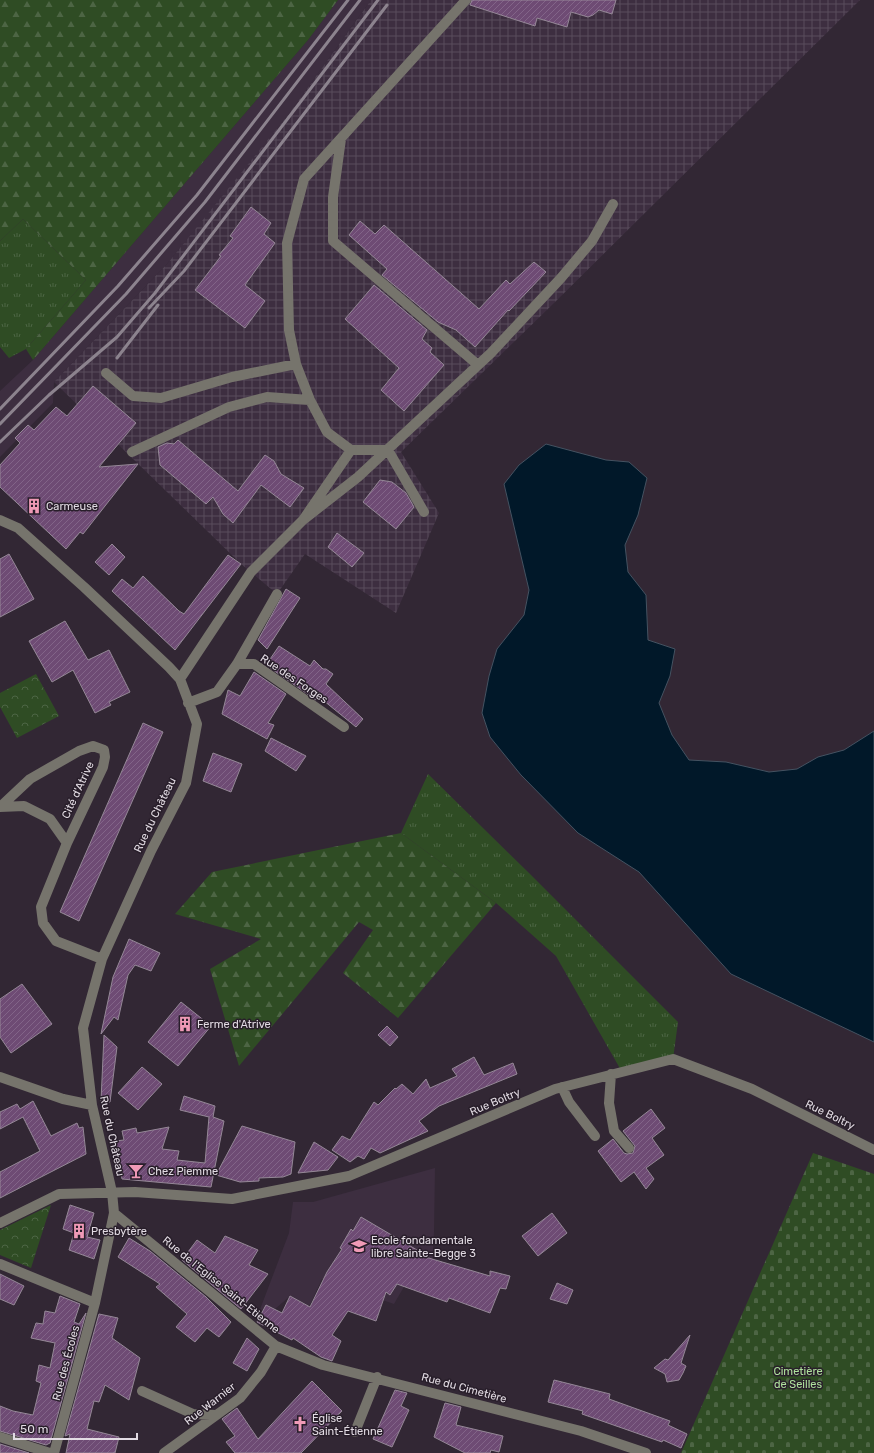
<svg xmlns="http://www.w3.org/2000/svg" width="874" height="1453" viewBox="0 0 874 1453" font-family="Rubik,sans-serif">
  <defs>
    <pattern id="industrial-grid" width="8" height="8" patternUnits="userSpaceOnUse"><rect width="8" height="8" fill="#3d2e40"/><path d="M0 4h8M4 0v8" fill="none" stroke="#594c5b"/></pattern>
    <pattern id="grass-tufts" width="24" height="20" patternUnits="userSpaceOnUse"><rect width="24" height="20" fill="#2f4c24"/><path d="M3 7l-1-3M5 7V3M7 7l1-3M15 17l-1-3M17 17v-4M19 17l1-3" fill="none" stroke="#4d6544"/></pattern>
    <pattern id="forest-firs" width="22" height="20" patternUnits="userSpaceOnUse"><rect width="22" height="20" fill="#2f4c24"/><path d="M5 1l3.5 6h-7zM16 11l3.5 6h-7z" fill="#4d6544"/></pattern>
    <pattern id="cemetery-stones" width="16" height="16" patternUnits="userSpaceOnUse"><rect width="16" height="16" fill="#2f4c24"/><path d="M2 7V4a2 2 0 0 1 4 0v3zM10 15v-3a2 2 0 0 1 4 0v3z" fill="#4d6544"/></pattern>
    <pattern id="park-crowns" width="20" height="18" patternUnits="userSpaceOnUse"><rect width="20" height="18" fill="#2f4c24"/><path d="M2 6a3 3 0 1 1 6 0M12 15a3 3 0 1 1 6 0" fill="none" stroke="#4d6544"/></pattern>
    <pattern id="building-hatch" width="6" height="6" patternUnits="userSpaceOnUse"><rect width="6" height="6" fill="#6e4b74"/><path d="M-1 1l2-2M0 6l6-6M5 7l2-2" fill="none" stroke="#826488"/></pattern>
  </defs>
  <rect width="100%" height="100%" fill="#322734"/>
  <path fill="#3d2e40" d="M 338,0 L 371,0 L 288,115 L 230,188 L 167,264 L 54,382 L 53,403 L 0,457 L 0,391 L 33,360 L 308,40 Z
    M 435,1168 L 434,1232 L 432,1269 L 420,1259 L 394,1304 L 322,1279 L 309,1307 L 290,1296 L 275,1309 L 266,1327 L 256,1320 L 289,1233 L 293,1202 L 313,1202 Z"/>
  <path fill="url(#industrial-grid)" d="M 371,0 L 860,0 L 554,303 L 401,452 L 439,513 L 396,613 L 305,554 L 277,594 L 241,564 L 54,382 L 167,264 L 288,115 Z"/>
  <path fill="url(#grass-tufts)" d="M 23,219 L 86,280 L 26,349 L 9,358 L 0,347 L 0,241 Z
    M 428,774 L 529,873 L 678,1022 L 673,1059 L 622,1072 L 556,956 L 496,903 L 401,833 Z"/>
  <path fill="url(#forest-firs)" d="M 0,0 L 338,0 L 308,40 L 33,360 L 26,349 L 86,280 L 23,219 L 0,241 Z
    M 401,833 L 496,903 L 398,1018 L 343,973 L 373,930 L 359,922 L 239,1066 L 210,969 L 261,939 L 175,914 L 212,872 Z"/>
  <path fill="url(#cemetery-stones)" d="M 813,1153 L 874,1174 L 874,1453 L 681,1453 Z"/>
  <path fill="url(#park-crowns)" d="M 36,674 L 59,716 L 17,738 L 0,707 L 0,693 Z
    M 51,1205 L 31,1268 L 0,1255 L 0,1230 Z"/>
  <path fill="#011829" stroke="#445261" d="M 546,444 L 606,460 L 629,462 L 647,478 L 638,515 L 625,545 L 628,572 L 646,595 L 648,640 L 675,649 L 670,676 L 659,703 L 672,735 L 689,760 L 726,762 L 769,772 L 797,769 L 818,757 L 844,750 L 874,731 L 874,1042 L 731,974 L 639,872 L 578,833 L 521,775 L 490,737 L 482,713 L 489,676 L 497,649 L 524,615 L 529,590 L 504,484 L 519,465 Z"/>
  <path fill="url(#building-hatch)" stroke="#958897" d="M 472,0 L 616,0 L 612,14 L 599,10 L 593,15 L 588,17 L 571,12 L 567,27 L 537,18 L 535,26 L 470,5 Z
    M 251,207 L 271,223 L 264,234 L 275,243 L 245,285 L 265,301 L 245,328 L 195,290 L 221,256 L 219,255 L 233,238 L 230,236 Z
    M 360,221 L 375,234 L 384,225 L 479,309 L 506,280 L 510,284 L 534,262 L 546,272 L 509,311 L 508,310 L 475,347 L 456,330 L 438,322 L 382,275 L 387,269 L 349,235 Z
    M 374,285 L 427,330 L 422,339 L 432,348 L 430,352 L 444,365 L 404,411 L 381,390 L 399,368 L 345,319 Z
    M 93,386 L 136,423 L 99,467 L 138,464 L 83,534 L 80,532 L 66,549 L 0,487 L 0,465 L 20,443 L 15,438 L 28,425 L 34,430 L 56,407 L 67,416 Z
    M 178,440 L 238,491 L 265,455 L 274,461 L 281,474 L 304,488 L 290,507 L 261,485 L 233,523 L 223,514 L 213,497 L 206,504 L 160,465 L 158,447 L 167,443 L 174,444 Z
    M 380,480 L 392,482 L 406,493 L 414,507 L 396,529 L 363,502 Z
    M 337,533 L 364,553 L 352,567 L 328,547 Z
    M 112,544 L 125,557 L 109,575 L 95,562 Z
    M 9,554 L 34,599 L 0,617 L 0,559 Z
    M 228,555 L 241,564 L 175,650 L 112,591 L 122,579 L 133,588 L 143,576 L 179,611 L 184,614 Z
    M 286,589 L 300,598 L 267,649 L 258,640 Z
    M 65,621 L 88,660 L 109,650 L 130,692 L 109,702 L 111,705 L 95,713 L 73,670 L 52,682 L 29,641 Z
    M 279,646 L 310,666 L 314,660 L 323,669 L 326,669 L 333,674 L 326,684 L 363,719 L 356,727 L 318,696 L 316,700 L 266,665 Z
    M 254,672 L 286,694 L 268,723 L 274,725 L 267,739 L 222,714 L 228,690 L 240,696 Z
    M 143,723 L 163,732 L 79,921 L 60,912 Z
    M 271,738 L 306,756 L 296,771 L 265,751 Z
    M 213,753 L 242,764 L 231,792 L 203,781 Z
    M 129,939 L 160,953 L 151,971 L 135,965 L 128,975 L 118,1020 L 114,1017 L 101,1034 L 113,977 Z
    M 22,984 L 52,1024 L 11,1053 L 0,1037 L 0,999 Z
    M 181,1002 L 211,1026 L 178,1066 L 148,1042 Z
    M 387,1026 L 398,1037 L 390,1046 L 378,1035 Z
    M 104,1035 L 117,1047 L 110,1102 L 101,1101 Z
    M 474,1057 L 484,1075 L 513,1063 L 517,1074 L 439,1106 L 419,1121 L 428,1131 L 380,1153 L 371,1148 L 364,1159 L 358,1156 L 350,1162 L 332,1150 L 342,1136 L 350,1140 L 374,1102 L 378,1105 L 395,1088 L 396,1089 L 402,1084 L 413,1094 L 426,1079 L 430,1088 L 457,1076 L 452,1069 Z
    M 142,1067 L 162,1084 L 138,1110 L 118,1093 Z
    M 184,1096 L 215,1106 L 213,1117 L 224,1121 L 211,1187 L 122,1179 L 115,1141 L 124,1140 L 122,1131 L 136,1128 L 137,1133 L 169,1127 L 162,1149 L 179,1151 L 177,1160 L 205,1163 L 209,1117 L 180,1110 Z
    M 33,1101 L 51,1136 L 77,1123 L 79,1128 L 83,1127 L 86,1154 L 0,1198 L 0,1172 L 40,1151 L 23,1117 L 0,1129 L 0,1112 L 17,1104 L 20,1109 Z
    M 651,1109 L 665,1128 L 652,1138 L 664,1155 L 646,1168 L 654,1179 L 646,1189 L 634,1172 L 621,1182 L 598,1151 L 613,1139 L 624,1153 L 627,1154 L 633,1153 L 635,1146 L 623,1131 Z
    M 242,1126 L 295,1142 L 291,1174 L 283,1177 L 259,1178 L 259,1181 L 240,1182 L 216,1175 Z
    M 314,1142 L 338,1157 L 328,1170 L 298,1173 Z
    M 70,1205 L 94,1213 L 87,1237 L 100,1240 L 94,1259 L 69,1250 L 74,1233 L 63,1229 Z
    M 552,1213 L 567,1233 L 538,1256 L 522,1236 Z
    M 361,1217 L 417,1250 L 415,1254 L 490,1276 L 490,1271 L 510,1276 L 506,1289 L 500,1288 L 490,1313 L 449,1298 L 447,1302 L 397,1284 L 390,1295 L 386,1292 L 376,1321 L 348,1311 L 332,1335 L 341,1341 L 332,1361 L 321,1357 L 293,1338 L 292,1340 L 257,1322 L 266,1305 L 282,1313 L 290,1296 L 310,1307 L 327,1272 L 342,1249 L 340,1248 L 351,1229 L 353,1231 Z
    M 225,1236 L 258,1250 L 249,1265 L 268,1274 L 241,1309 L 182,1260 L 197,1240 L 215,1253 Z
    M 129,1238 L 150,1251 L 206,1297 L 205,1296 L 231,1322 L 219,1337 L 207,1328 L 195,1342 L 176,1327 L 187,1314 L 156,1287 L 160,1284 L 118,1257 Z
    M 0,1274 L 24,1286 L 14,1305 L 0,1299 Z
    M 557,1283 L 573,1290 L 567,1304 L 550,1299 Z
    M 60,1296 L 80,1304 L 74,1322 L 79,1324 L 86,1313 L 50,1443 L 46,1445 L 0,1431 L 0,1406 L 13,1411 L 33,1415 L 41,1383 L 36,1381 L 39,1365 L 50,1368 L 55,1343 L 31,1338 L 36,1323 L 43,1324 L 45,1311 L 55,1313 Z
    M 99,1314 L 118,1318 L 112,1338 L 140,1358 L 129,1400 L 105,1385 L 99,1402 L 94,1401 L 87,1429 L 119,1437 L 115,1453 L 66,1453 L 70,1434 L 65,1436 Z
    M 690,1335 L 681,1363 L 686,1366 L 683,1373 L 679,1380 L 667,1382 L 665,1374 L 654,1368 L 665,1359 L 668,1360 Z
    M 247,1338 L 259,1349 L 247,1371 L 233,1363 Z
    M 554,1380 L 610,1394 L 609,1399 L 670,1421 L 668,1425 L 687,1434 L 681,1448 L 663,1440 L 662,1442 L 582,1414 L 583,1411 L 548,1402 Z
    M 312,1381 L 342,1411 L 301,1453 L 235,1453 L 226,1442 L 235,1436 L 222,1419 L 237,1408 L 258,1439 Z
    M 395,1390 L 407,1393 L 401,1406 L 409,1410 L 392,1447 L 373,1439 Z
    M 445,1403 L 461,1407 L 456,1425 L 503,1436 L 499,1452 L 491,1450 L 490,1453 L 465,1453 L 434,1437 Z
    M 0,1444 L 29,1453 L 0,1453 Z"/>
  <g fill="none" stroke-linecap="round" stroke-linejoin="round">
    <path stroke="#76746c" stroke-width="10" d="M 341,139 L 333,197 L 333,241 L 478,365
      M 106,373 L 133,396 L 161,398 L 232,377 L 296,364
      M 132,452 L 229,407 L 267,397 L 310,400
      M 424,512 L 388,450 L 351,450 L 327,432 L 310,400 L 296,364 L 289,330 L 287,243 L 304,179 L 466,0
      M 0,520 L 18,528 L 84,587 L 169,667 L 180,679 L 197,724 L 186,783 L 151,851 L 102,959 L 83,1028 L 92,1105 L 112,1192 L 114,1213 L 95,1303 L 54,1453
      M 303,520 L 358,477 L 491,353 L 561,278 L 592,241 L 613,204
      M 237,664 L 254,664 L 344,727
      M 180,679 L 251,572 L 303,520 L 351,450
      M 188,703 L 217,692 L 237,664 L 277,594
      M 0,807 L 24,806 L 50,819 L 67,843 L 41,907 L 43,923 L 56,941 L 102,959
      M 0,807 L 30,779 L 79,751 L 93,746 L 104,750 L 105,757 L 103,767 L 67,843
      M 611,1074 L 609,1103 L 614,1131 L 629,1148
      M 0,1077 L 63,1099 L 92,1105
      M 562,1087 L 569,1102 L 595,1136
      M 114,1213 L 276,1346 L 323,1365 L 581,1431 L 646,1453
      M 0,1223 L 59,1194 L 135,1192 L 232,1199 L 349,1176 L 555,1089 L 673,1059 L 752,1089 L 874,1150
      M 0,1264 L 95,1303
      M 142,1391 L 193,1414 L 216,1415
      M 355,1432 L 377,1377
      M 0,1437 L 50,1453
      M 164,1453 L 240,1398 L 261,1372 L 276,1346"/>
    <path stroke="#8c838e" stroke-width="3" d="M 149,308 L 184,271 L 387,5
      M 117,358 L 158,305
      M 0,409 L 118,286 L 197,195 L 348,0
      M 0,424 L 126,294 L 205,202 L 360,0
      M 0,442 L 49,395 L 117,337 L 155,293 L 378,0"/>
  </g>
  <defs>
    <symbol id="building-bare" viewBox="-9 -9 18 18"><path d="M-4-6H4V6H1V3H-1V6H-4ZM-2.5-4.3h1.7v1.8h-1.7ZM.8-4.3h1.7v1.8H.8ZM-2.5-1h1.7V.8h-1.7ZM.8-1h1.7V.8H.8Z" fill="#f09ab7" stroke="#281e2a" stroke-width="2.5" paint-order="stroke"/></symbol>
    <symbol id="bar-bare" viewBox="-9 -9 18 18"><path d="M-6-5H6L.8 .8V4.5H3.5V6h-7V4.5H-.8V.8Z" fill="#f09ab7" stroke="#281e2a" stroke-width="2.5" paint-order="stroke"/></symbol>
    <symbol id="school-bare" viewBox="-9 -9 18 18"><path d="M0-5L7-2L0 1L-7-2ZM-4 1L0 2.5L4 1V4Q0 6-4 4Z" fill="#f09ab7" stroke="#281e2a" stroke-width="2.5" paint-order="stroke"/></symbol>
    <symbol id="church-bare" viewBox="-9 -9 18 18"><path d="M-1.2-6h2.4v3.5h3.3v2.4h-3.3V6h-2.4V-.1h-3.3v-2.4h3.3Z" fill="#f09ab7" stroke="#281e2a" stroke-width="2.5" paint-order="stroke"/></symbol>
  </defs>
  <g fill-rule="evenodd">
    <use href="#building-bare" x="23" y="495" width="22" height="22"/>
    <use href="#building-bare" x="174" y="1013" width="22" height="22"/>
    <use href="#bar-bare" x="125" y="1160" width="22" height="22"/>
    <use href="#building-bare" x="68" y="1220" width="22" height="22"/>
    <use href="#school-bare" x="348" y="1235" width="22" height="22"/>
    <use href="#church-bare" x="289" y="1413" width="22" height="22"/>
  </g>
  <g text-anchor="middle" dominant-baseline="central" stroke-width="3" stroke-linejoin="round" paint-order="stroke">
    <g font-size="11" fill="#e2dbe3" stroke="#281e2a" text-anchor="start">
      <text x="46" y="506">Carmeuse</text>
      <text x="197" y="1024">Ferme d'Atrive</text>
      <text x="148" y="1171">Chez Piemme</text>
      <text x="91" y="1231">Presbytère</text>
      <text x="371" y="1240">Ecole fondamentale<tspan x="371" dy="13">libre Sainte-Begge 3</tspan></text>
      <text x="312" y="1418">Église<tspan x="312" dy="13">Saint-Étienne</tspan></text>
    </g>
    <g font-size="11" fill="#e2dbe3" stroke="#281e2a">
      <text transform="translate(294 679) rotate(34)">Rue des Forges</text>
      <text transform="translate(78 790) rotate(-65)">Cité d'Atrive</text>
      <text transform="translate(155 815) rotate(-64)">Rue du Château</text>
      <text transform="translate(495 1102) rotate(-23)">Rue Boltry</text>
      <text transform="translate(830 1115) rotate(26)">Rue Boltry</text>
      <text transform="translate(112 1136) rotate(78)">Rue du Château</text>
      <text transform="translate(221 1285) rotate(39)">Rue de l'Eglise Saint-Etienne</text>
      <text transform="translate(66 1363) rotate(-75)">Rue des Écoles</text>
      <text transform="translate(464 1388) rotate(15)">Rue du Cimetière</text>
      <text transform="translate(210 1404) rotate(-38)">Rue Warnier</text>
    </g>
    <g font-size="11" fill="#afe29d" stroke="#281e2a">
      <text x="798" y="1371">Cimetière<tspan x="798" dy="13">de Seilles</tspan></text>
    </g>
  </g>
  <path d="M14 1433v6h123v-6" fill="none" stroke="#e2dbe3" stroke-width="2"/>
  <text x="20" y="1433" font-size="12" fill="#e2dbe3" stroke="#281e2a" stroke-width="3" paint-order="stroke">50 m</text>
</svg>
